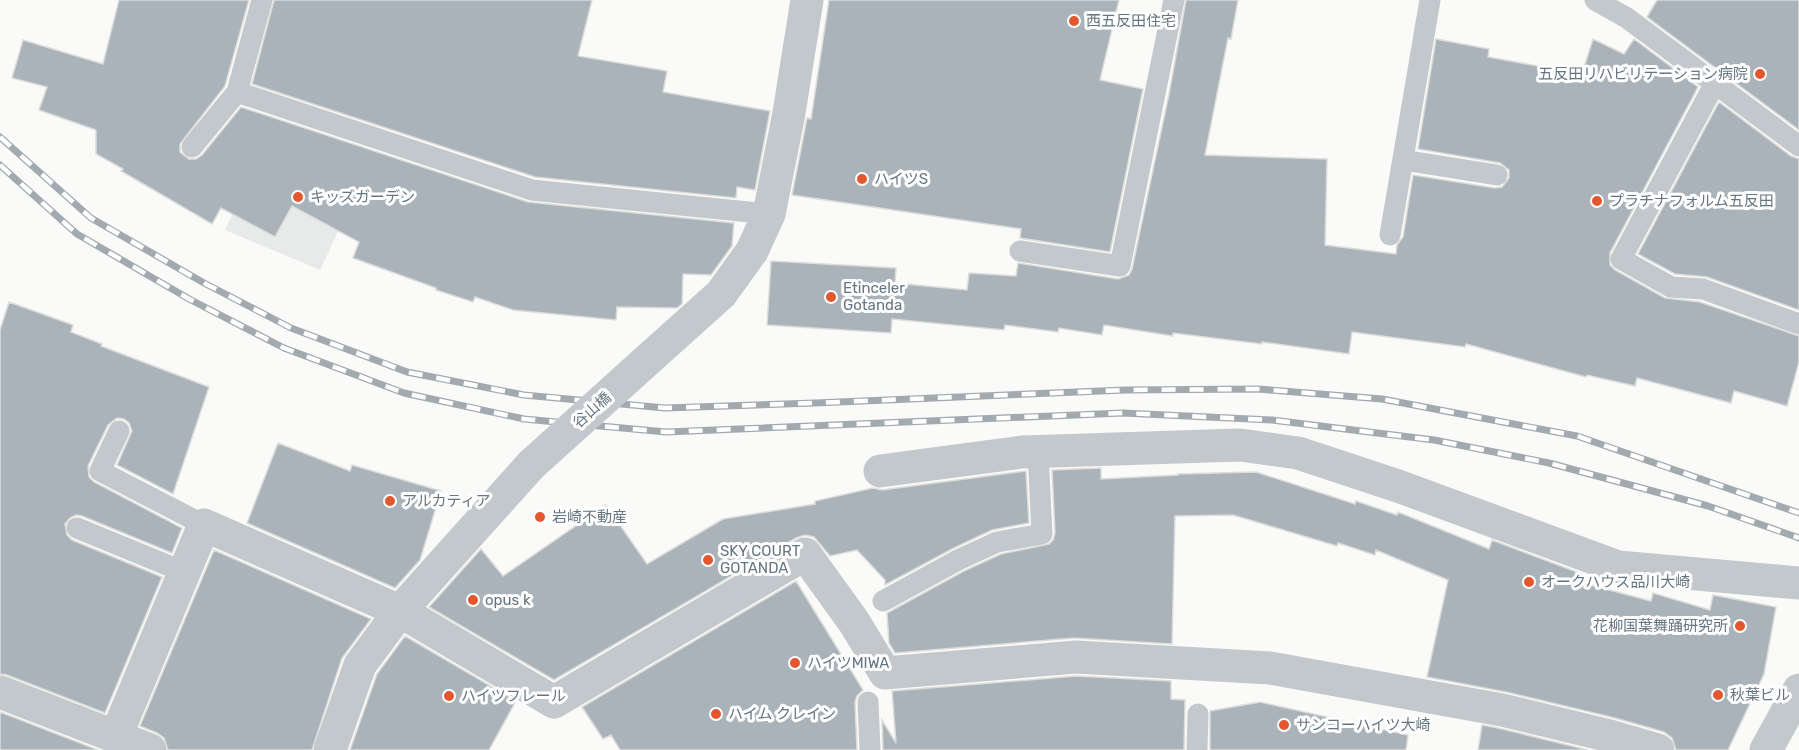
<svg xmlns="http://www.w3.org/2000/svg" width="1799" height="750" viewBox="0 0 1799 750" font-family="Rubik,'Noto Sans JP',sans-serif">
  <rect width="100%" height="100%" fill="#fafaf8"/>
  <path fill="#e8e9e9" d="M 275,127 L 369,165 L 320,270 L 225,230 Z"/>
  <path fill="#aab3b9" stroke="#dcdcda" stroke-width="1.5" d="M 119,0 L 249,0 L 225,86 L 180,144 L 180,152 L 189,159 L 196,159 L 202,155 L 241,107 L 528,202 L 734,223 L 732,246 L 711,275 L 683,274 L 682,304 L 677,308 L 617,307 L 616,320 L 513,310 L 475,297 L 473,302 L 436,290 L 436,288 L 353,258 L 359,242 L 292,206 L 275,237 L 221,208 L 212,224 L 121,171 L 123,169 L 96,154 L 96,130 L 39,110 L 47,87 L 12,78 L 23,40 L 103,64 Z
    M 274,0 L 592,0 L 578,56 L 667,71 L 663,92 L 770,111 L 755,190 L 737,187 L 736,198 L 535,177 L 252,84 Z
    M 829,0 L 1119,0 L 1100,80 L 1143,89 L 1110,252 L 1020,238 L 1021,229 L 792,195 L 807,118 L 811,119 Z
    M 1186,0 L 1238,0 L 1231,39 L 1228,38 L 1205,155 L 1327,159 L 1325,245 L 1396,254 L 1397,245 L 1403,237 L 1413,175 L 1495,188 L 1502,187 L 1509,178 L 1509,170 L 1500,163 L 1418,149 L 1436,39 L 1489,49 L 1488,57 L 1582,74 L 1593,39 L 1624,54 L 1634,39 L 1698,87 L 1610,253 L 1610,265 L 1615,270 L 1665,298 L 1700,302 L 1799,336 L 1799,362 L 1787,406 L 1734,391 L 1731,403 L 1637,378 L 1635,386 L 1587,375 L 1586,377 L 1466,344 L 1465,347 L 1352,332 L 1349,354 L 1262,342 L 1262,344 L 1173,333 L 1173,336 L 1104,325 L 1102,335 L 1059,328 L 1058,332 L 1005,325 L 1004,330 L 892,319 L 891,333 L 767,325 L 771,261 L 896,268 L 895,283 L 967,290 L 969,273 L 1016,276 L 1018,263 L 1118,279 L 1129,275 L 1132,269 L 1169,94 Z
    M 1657,0 L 1799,0 L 1799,130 L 1647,17 Z
    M 1719,102 L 1791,156 L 1799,159 L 1799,310 L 1707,277 L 1675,274 L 1638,254 Z
    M 9,302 L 73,325 L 71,332 L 102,344 L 101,346 L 209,387 L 173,494 L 117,465 L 132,431 L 129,423 L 124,419 L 117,418 L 108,425 L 88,466 L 89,477 L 94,482 L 182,528 L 172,553 L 82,516 L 76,515 L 70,518 L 65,524 L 67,535 L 72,540 L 162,577 L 105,713 L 7,675 L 0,674 L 0,330 Z
    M 278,443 L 350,471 L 352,465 L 441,491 L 420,560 L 395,588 L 247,523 Z
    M 1101,468 L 1101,479 L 1178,475 L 1178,474 L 1256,472 L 1355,504 L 1356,501 L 1397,515 L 1398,512 L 1489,549 L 1492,540 L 1582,574 L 1579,582 L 1651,601 L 1653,593 L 1710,610 L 1713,595 L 1776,607 L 1764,674 L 1728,750 L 1676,750 L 1672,738 L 1664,732 L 1615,718 L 1506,692 L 1427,677 L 1448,580 L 1376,550 L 1375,555 L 1338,543 L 1337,546 L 1233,515 L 1175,516 L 1172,644 L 1074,638 L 895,653 L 889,643 L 887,613 L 964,571 L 1001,554 L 1049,544 L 1053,540 L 1055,533 L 1052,470 Z
    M 1026,471 L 1029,523 L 992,530 L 952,549 L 885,585 L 885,580 L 857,550 L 830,556 L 814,537 L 805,535 L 796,538 L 554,680 L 429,607 L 481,549 L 503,576 L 606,505 L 647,564 L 723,519 L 815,504 L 815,501 L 873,488 L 882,490 Z
    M 214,550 L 371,619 L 342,658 L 312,750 L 168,750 L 164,738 L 157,733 L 140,726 Z
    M 796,581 L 863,690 L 857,696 L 855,702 L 857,750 L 620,750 L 611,735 L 603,739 L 582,707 Z
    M 405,636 L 516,701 L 489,750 L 350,750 L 377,674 Z
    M 1076,676 L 1171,681 L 1171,699 L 1185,700 L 1184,750 L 883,750 L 882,720 L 896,743 L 892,691 Z
    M 1260,702 L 1408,735 L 1406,750 L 1210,750 L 1210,711 Z
    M 0,712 L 98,750 L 0,750 Z
    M 1482,725 L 1498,728 L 1588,750 L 1478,750 Z"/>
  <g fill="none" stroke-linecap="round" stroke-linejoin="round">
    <path stroke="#c3c8cc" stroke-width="21" d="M 262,0 L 237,92 L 532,190 L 769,214
      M 1595,0 L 1627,18 L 1799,146
      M 1715,83 L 1621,259 L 1671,287 L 1703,289 L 1799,324
      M 192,147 L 237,92
      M 1403,160 L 1497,175
      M 1390,235 L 1430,0
      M 1020,251 L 1120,266 L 1174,0
      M 119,431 L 100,471 L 204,525
      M 77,528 L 184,572
      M 883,601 L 958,560 L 997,542 L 1042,534 L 1038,452
      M 868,702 L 870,750
      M 1197,750 L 1198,714"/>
    <path stroke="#c3c8cc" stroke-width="33" d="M 653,355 L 721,294 L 752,251 L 769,214 L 789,113 L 807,0
      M 880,471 L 1022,452 L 1240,445 L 1298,453 L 1398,486 L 1618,567 L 1799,583
      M 0,692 L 150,750
      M 116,736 L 204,525 L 400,611 L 554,702 L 805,554 L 854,622 L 885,673 L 1076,657 L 1270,668 L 1502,710 L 1610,736 L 1658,750
      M 330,750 L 360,665 L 400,611 L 531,465
      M 1766,750 L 1799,690"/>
    <defs>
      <path id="rail" d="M 0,137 L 91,218 L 204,283 L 291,328 L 407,372 L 524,395 L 665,408 L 815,403 L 1125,390 L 1258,389 L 1382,399 L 1577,436 L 1799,513
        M 0,165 L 77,234 L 191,300 L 284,348 L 404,393 L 524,419 L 666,432 L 1123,413 L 1272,420 L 1434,440 L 1549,463 L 1708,506 L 1799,538"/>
    </defs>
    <use href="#rail" stroke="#a2aab0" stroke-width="7"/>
    <use href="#rail" stroke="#fff" stroke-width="4.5" stroke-dasharray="14" stroke-linecap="butt"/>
    <path stroke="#c3c8cc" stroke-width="33" d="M 531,465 L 653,355"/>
  </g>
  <g fill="#e4572e" stroke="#fff" stroke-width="2">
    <circle cx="1074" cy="21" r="6"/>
    <circle cx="1760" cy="74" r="6"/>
    <circle cx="862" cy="179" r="6"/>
    <circle cx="298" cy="197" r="6"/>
    <circle cx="1597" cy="201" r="6"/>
    <circle cx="831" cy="297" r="6"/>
    <circle cx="390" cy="501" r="6"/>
    <circle cx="540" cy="517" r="6"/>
    <circle cx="708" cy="560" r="6"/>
    <circle cx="1529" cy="582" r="6"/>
    <circle cx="473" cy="600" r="6"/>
    <circle cx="1740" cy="626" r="6"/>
    <circle cx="795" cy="663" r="6"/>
    <circle cx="1718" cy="695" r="6"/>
    <circle cx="449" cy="696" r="6"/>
    <circle cx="716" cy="714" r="6"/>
    <circle cx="1284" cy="725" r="6"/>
  </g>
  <g text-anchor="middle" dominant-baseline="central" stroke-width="6" stroke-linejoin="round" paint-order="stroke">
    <g font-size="15" fill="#657683" stroke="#fff" text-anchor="start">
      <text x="1086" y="21">西五反田住宅</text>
      <text x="1748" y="74" text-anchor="end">五反田リハビリテーション病院</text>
      <text x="874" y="179">ハイツS</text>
      <text x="310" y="197">キッズガーデン</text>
      <text x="1609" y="201">プラチナフォルム五反田</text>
      <text x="843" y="288">Etinceler<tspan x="843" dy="17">Gotanda</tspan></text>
      <text x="402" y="501">アルカティア</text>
      <text x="552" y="517">岩崎不動産</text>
      <text x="720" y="551">SKY COURT<tspan x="720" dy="17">GOTANDA</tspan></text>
      <text x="1541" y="582">オークハウス品川大崎</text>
      <text x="485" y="600">opus k</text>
      <text x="1728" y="626" text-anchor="end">花柳国葉舞踊研究所</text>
      <text x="807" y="663">ハイツMIWA</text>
      <text x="1730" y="695">秋葉ビル</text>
      <text x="461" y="696">ハイツフレール</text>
      <text x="728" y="714">ハイム クレイン</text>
      <text x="1296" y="725">サンコーハイツ大崎</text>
    </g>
    <g font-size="15" fill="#657683" stroke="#fff">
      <text transform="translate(592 410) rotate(-42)">谷山橋</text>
    </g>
  </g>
</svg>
